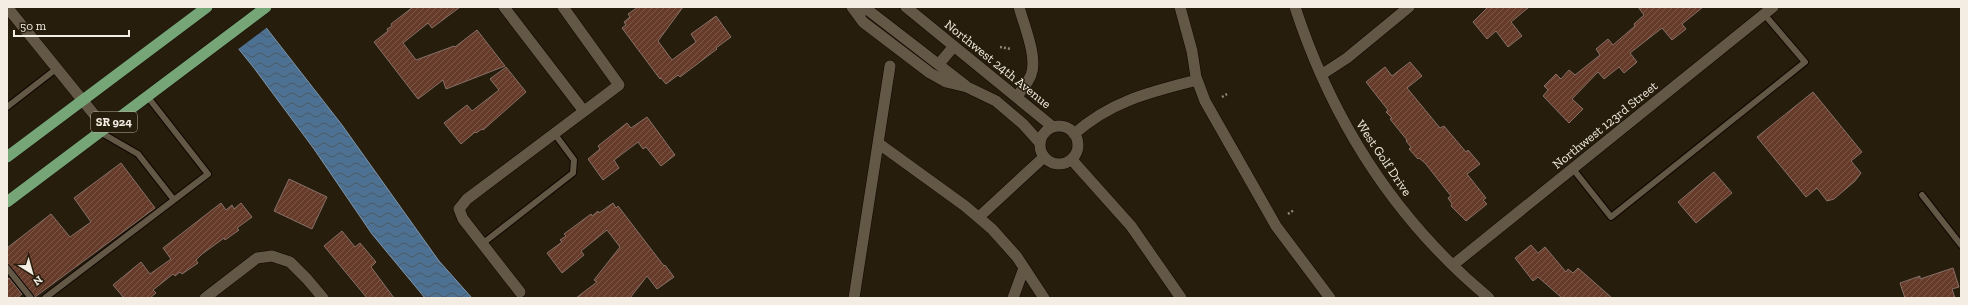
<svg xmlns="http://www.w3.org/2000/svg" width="1968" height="305" viewBox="0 0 1968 305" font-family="'Zilla Slab',serif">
  <defs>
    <pattern id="water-waves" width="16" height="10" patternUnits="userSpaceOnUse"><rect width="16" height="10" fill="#4d7192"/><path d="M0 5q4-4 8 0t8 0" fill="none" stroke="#4b5a67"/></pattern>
    <pattern id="building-hatch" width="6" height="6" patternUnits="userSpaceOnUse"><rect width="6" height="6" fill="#663b2a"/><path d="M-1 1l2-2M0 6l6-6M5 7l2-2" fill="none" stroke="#7c5849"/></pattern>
  </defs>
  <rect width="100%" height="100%" fill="#271d0d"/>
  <path fill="url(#water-waves)" stroke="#7f96aa" d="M 205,7 L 250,7 L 342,125 L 439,261 L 472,298 L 425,298 L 372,234 L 314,149 L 254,68 Z"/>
  <path fill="#271d0d" d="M 203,7 L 253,7 L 269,26 L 237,50 Z"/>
  <path fill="url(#building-hatch)" stroke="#867067" d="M 413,7 L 460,7 L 432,28 L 428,23 L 403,43 L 416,60 L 454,46 L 455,47 L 477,30 L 505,66 L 446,89 L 443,80 L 418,99 L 374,42 L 388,31 L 387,29 L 392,26 L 391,24 Z
    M 638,7 L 683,7 L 658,41 L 672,60 L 696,42 L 691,34 L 716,16 L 731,37 L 716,48 L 717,49 L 680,77 L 678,75 L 666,84 L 661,78 L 660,79 L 622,28 L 626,25 L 624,22 L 630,17 L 628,14 Z
    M 1488,7 L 1529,7 L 1511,22 L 1522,36 L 1508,47 L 1496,31 L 1487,39 L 1473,22 Z
    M 1638,7 L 1703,7 L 1682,24 L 1686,29 L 1672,40 L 1662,28 L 1630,53 L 1637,62 L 1624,73 L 1619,67 L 1604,79 L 1598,72 L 1572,99 L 1583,109 L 1569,123 L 1543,96 L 1548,90 L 1544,86 L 1556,74 L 1561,79 L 1569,70 L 1575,75 L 1600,55 L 1596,49 L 1608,39 L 1613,45 L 1635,26 L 1634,24 L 1644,15 Z
    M 1410,62 L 1422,76 L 1407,88 L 1440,128 L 1444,126 L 1466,152 L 1468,150 L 1480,164 L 1467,174 L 1486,198 L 1483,200 L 1487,204 L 1466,221 L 1451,206 L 1452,204 L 1448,198 L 1451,196 L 1425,163 L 1419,158 L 1418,159 L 1409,149 L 1411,147 L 1406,141 L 1407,140 L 1390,119 L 1392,118 L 1386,112 L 1388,110 L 1366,82 L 1385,67 L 1392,76 Z
    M 506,67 L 526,92 L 483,130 L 482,129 L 476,133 L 475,132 L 461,144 L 444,123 L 467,105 L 472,111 L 499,90 L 490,79 Z
    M 1813,92 L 1862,152 L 1851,161 L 1861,173 L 1855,181 L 1834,199 L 1827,201 L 1817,188 L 1806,197 L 1757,137 Z
    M 647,117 L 675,155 L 661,166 L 646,147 L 643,149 L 638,142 L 614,160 L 619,168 L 603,180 L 588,159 L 600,149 L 598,146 L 627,123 L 631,128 Z
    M 121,163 L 155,208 L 35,297 L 7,262 L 7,248 L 51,214 L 70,237 L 91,222 L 74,198 Z
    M 1714,172 L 1732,193 L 1696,223 L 1678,202 Z
    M 289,179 L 327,197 L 312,229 L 274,211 Z
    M 221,203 L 226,210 L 232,205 L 234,209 L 241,203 L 252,217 L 237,228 L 239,230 L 225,240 L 224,238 L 202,254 L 196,260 L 198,263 L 182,274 L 180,272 L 175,276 L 173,274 L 153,290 L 156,293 L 150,298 L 124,298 L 113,285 L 141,262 L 150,274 L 171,259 L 163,248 Z
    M 613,203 L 616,208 L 618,206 L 664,266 L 665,265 L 674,277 L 657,289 L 647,276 L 630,298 L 576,298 L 597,282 L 594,280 L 620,247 L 607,230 L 581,251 L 584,255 L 562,273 L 547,253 L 562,242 L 560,240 L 566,236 L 564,234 L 591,214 L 592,216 L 598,211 L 599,213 Z
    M 342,231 L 355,247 L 360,243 L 376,262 L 371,267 L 394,298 L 367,298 L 324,246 Z
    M 1531,245 L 1538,253 L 1545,247 L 1566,272 L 1568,269 L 1573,273 L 1578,268 L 1612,298 L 1562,298 L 1538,277 L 1533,281 L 1515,258 Z
    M 1953,268 L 1959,287 L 1952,289 L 1955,298 L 1905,298 L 1900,283 L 1920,276 L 1920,279 Z
    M 9,278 L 22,294 L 17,298 L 7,298 L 7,280 Z"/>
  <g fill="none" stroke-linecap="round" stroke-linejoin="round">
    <defs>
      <path id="service" d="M 7,107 L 56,69
        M 100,132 L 138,154 L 174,200
        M 1573,169 L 1611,217 L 1805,62 L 1764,14
        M 1922,195 L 1961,245
        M 482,244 L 573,173 L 574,160 L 554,133
        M 7,268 L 31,298
        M 45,298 L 208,174 L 147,96"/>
      <path id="minor" d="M 7,7 L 105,128
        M 504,7 L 583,110
        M 852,7 L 863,22 L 930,73 L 946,82 L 967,87 L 996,101 L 1023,124 L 1040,143
        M 906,7 L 1053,127
        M 1180,7 L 1192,51 L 1196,77 L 1205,101 L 1276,226 L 1330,298
        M 1295,7 C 1333,123 1395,220 1489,298
        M 855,10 L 868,10 L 965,85
        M 939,64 L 954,46
        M 1321,75 L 1347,58 L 1409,7
        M 1017,97 C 1021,90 1028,83 1031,75 C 1038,58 1024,25 1019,7
        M1040 145a19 19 0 1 1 38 0a19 19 0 1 1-38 0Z
        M 1074,134 C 1111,101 1150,92 1197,80
        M 878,143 L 965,206 L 992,229 L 1017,257 L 1044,298
        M 1072,160 L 1131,226 L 1181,298
        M 979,217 L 1044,157
        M 1453,265 L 1773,7
        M 520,292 L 463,219 L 459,209 L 467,199 L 619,85 L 563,7
        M 205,298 L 257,258 L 272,256 L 290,262 L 307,279 L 323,298
        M 854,298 L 890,66
        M 1013,298 L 1024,268"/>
      <path id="trunk" d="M 7,157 L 207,7
        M 7,202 L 266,7"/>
    </defs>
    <use href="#service" stroke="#100700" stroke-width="8"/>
    <use href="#minor" stroke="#100700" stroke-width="12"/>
    <use href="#trunk" stroke="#100700" stroke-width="12"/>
    <path stroke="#8f877a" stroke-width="2.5" stroke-dasharray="2 2" stroke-linecap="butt" d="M 1000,47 L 1011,49
      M 1222,97 L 1227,94
      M 1288,214 L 1294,210"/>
    <use href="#service" stroke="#635746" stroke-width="6"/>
    <use href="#minor" stroke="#635746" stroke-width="11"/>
    <use href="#trunk" stroke="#76a677" stroke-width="11"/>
  </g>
  <g text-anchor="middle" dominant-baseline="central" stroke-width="3" stroke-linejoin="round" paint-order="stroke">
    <rect fill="#271d0d" stroke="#b6afa3" stroke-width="1" x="91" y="112" width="46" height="20" rx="3"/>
    <g font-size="12" font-weight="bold" fill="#f4ede3">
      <text x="114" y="122">SR 924</text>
    </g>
    <g font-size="13" fill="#f4ede3" stroke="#271d0d">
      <text transform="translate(998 64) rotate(39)">Northwest 24th Avenue</text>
      <text transform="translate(1605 125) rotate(-39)">Northwest 123rd Street</text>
      <text transform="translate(1384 158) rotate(56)">West Golf Drive</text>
    </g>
  </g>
  <rect width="1968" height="305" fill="none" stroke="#f4ede3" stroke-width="16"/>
  <g transform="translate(32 273) rotate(143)" stroke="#271d0d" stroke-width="3" paint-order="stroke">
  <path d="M0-3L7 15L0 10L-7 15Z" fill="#f4ede3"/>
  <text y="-6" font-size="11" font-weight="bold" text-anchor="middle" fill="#f4ede3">N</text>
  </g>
  <path d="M14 30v6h115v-6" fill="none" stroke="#f4ede3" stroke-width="2"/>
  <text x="20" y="30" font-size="12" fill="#f4ede3" stroke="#271d0d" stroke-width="3" paint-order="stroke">50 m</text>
</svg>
